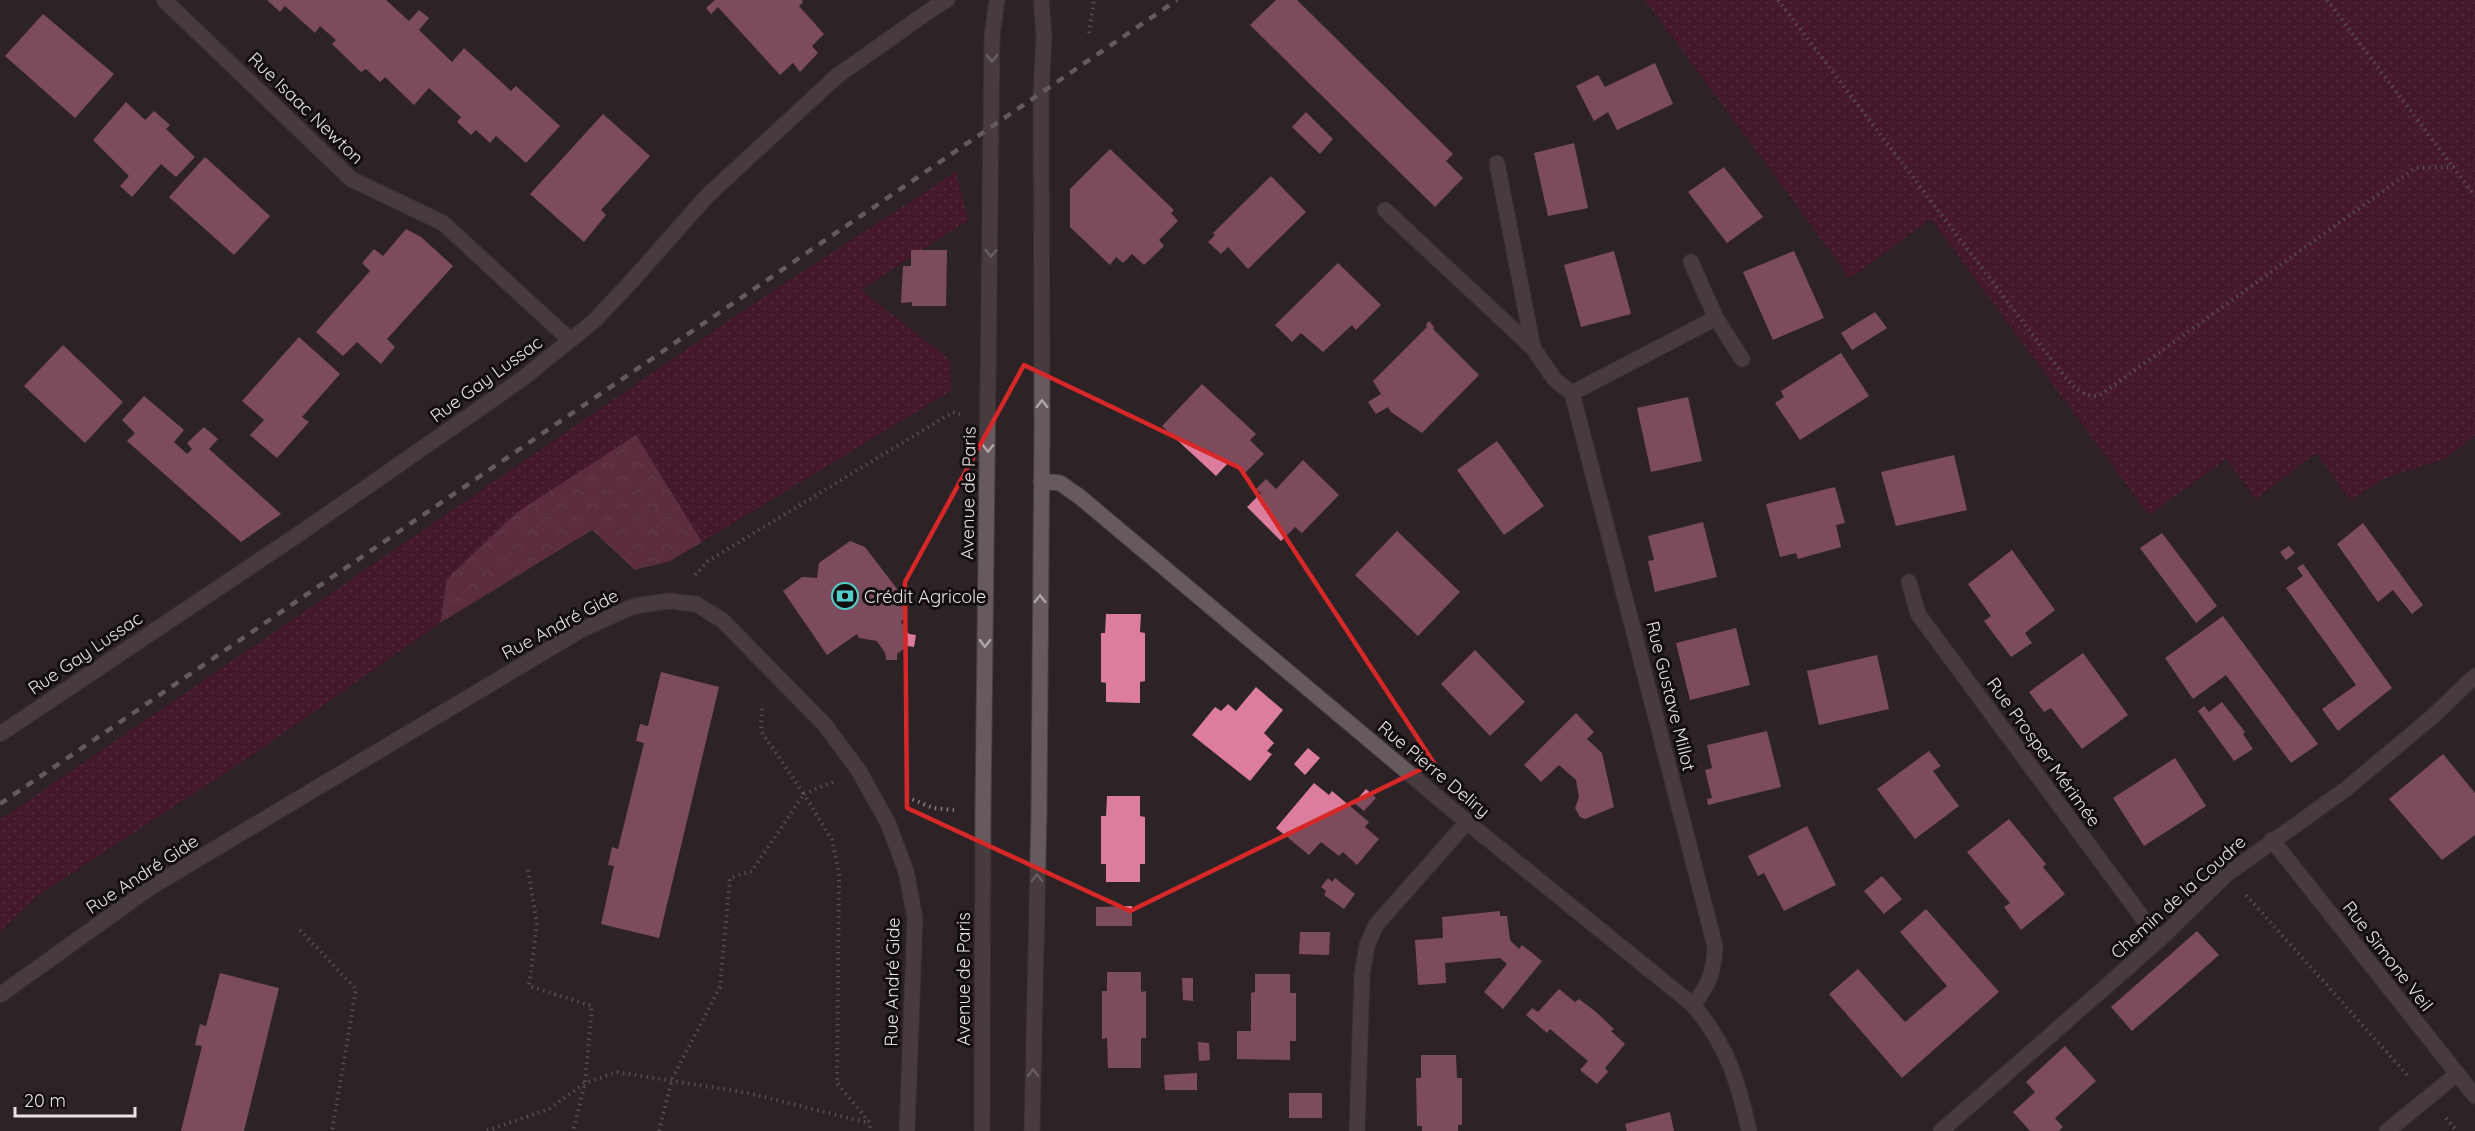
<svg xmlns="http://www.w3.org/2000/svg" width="2475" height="1131" viewBox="0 0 2475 1131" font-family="Quicksand,sans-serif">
  <defs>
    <pattern id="grass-dots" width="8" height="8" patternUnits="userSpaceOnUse" patternTransform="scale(1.5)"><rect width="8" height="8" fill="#620c34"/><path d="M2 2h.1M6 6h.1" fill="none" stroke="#792f51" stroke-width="1.8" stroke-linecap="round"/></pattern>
    <pattern id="forest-crowns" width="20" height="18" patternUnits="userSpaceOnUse" patternTransform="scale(1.5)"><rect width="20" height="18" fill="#923b5c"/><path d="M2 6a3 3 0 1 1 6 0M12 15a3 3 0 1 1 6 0" fill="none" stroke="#a15773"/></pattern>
  </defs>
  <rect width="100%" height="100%" fill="#2d2326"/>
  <path fill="url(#grass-dots)" d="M 1645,0 L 2475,0 L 2475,436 L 2444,459 L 2382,479 L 2351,501 L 2316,453 L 2256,499 L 2226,459 L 2149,515 L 1931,219 L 1850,278 Z
    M 956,172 L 968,220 L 861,290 L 950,360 L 951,391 L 702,542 L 636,436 L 447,579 L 440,623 L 251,756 L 40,894 L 0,931 L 0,820 L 756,302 Z"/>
  <path fill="url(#forest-crowns)" d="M 636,435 L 702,542 L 670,561 L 635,570 L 592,530 L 440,623 L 447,579 L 516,513 Z"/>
  <path fill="#dc7d9e" d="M 267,0 L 386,0 L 409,21 L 419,10 L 429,18 L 419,30 L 452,62 L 464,48 L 511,91 L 516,86 L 560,126 L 526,163 L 496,136 L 490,143 L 476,130 L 471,135 L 457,122 L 461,117 L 429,88 L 414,105 L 385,77 L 380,82 L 366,69 L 361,72 L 332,44 L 336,40 L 320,26 L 315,33 L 285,6 L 280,12 Z
    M 715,0 L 802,0 L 803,2 L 799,6 L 824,34 L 812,46 L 818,53 L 800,72 L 793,63 L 780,75 L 718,7 L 711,14 L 706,8 Z
    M 1276,0 L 1297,0 L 1453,154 L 1446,161 L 1463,178 L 1435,207 L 1250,25 Z
    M 43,14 L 114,74 L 75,118 L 5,56 Z
    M 1655,63 L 1673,104 L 1617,130 L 1608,112 L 1594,121 L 1576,86 L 1598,75 L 1605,87 Z
    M 126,102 L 145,120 L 154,111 L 170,125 L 166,129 L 195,157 L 176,177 L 161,164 L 132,197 L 120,186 L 129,176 L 93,140 Z
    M 1306,112 L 1333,139 L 1320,154 L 1292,127 Z
    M 603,114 L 650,156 L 601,210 L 606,215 L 584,242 L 530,194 Z
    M 1574,143 L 1588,208 L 1548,216 L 1534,153 Z
    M 1110,149 L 1174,210 L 1171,213 L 1178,221 L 1159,240 L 1164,246 L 1144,265 L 1132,254 L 1123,263 L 1116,257 L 1110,265 L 1070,227 L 1070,189 Z
    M 205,157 L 270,216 L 234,255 L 169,197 Z
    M 1724,167 L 1763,217 L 1727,243 L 1688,192 Z
    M 1271,176 L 1306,212 L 1248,269 L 1228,247 L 1221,254 L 1208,242 L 1215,235 L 1213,233 Z
    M 406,229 L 421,237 L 453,266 L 387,339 L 395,347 L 381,364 L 357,342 L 343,356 L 316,332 L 370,271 L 362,263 L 374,249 L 383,256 Z
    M 911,250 L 947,250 L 946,306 L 912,306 L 912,302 L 901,303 L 903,266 L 911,266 Z
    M 1614,251 L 1631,314 L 1581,327 L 1564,265 Z
    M 1794,251 L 1824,318 L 1773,340 L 1743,272 Z
    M 1338,263 L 1381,305 L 1356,330 L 1352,325 L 1323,352 L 1301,333 L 1292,342 L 1275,325 Z
    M 1875,312 L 1887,328 L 1852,350 L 1841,333 Z
    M 1429,321 L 1434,327 L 1433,329 L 1479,375 L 1422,433 L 1391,412 L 1388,407 L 1376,414 L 1368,402 L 1381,394 L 1373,381 L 1427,327 L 1426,325 Z
    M 299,337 L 340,374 L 302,417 L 309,422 L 277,458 L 250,435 L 264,420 L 242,401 Z
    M 63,345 L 123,402 L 85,443 L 24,386 Z
    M 1841,353 L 1869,396 L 1800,440 L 1775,403 L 1784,397 L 1781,391 Z
    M 1202,384 L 1256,434 L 1250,440 L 1264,454 L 1244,474 L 1230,461 L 1216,476 L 1162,426 Z
    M 144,396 L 184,430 L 174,442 L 187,454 L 192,449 L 187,443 L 204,427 L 218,439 L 209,449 L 281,514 L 241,542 L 127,441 L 135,433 L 122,420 Z
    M 1688,397 L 1702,461 L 1651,472 L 1637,408 Z
    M 1497,441 L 1544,506 L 1504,535 L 1457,470 Z
    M 1954,455 L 1967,510 L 1896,526 L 1881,472 Z
    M 1303,460 L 1339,495 L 1302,533 L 1295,527 L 1281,541 L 1247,507 L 1261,493 L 1256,489 L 1266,479 L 1276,489 Z
    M 1835,487 L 1845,523 L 1836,525 L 1841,547 L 1798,559 L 1796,553 L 1780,557 L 1766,504 Z
    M 1703,522 L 1717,577 L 1655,592 L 1648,561 L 1654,560 L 1648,536 Z
    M 2363,523 L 2423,605 L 2412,614 L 2393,590 L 2378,602 L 2337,544 Z
    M 1397,531 L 1460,592 L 1418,636 L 1355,575 Z
    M 2162,533 L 2217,606 L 2196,623 L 2140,548 Z
    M 850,541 L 865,547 L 907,602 L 905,617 L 901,622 L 909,634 L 916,635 L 914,647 L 908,646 L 897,654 L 897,660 L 886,660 L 885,653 L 877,641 L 859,638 L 857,634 L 827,655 L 783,591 L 802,577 L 817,578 L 819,563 Z
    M 2289,546 L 2295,553 L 2286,560 L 2280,552 Z
    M 2012,550 L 2055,610 L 2025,633 L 2032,643 L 2011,657 L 1984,621 L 1991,616 L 1968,584 Z
    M 2303,564 L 2392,688 L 2338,731 L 2322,709 L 2356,685 L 2286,588 L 2303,576 L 2297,568 Z
    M 1106,614 L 1141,614 L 1140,632 L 1145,633 L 1145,681 L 1140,682 L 1140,703 L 1106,702 L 1106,683 L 1101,682 L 1101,633 L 1105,633 Z
    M 2223,616 L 2318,744 L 2291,763 L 2226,675 L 2193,699 L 2165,658 Z
    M 1736,628 L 1750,685 L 1690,700 L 1676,643 Z
    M 1475,650 L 1525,702 L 1490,736 L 1441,684 Z
    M 2083,653 L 2128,715 L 2082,749 L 2051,708 L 2044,712 L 2029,692 Z
    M 1877,655 L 1889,709 L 1819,725 L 1807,671 Z
    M 661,672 L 719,687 L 659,938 L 601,924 L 614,866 L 608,865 L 612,847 L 618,849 L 644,743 L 636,741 L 640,724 L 648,726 Z
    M 1256,687 L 1283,710 L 1264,733 L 1274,743 L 1267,751 L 1272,754 L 1250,781 L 1192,735 L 1215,707 L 1221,711 L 1228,704 L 1236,711 Z
    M 2222,702 L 2245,732 L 2243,734 L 2253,749 L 2234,761 L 2198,711 L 2204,706 L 2209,712 Z
    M 1576,713 L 1594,732 L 1587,739 L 1602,753 L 1614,807 L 1585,819 L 1580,817 L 1575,808 L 1579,797 L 1576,780 L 1559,765 L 1541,782 L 1524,765 Z
    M 1767,731 L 1781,787 L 1708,805 L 1707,799 L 1712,798 L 1705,770 L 1712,768 L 1707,745 Z
    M 1308,748 L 1320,758 L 1305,775 L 1294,764 Z
    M 1929,751 L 1941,766 L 1933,771 L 1959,806 L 1915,839 L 1877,789 Z
    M 2443,754 L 2475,793 L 2475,835 L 2442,860 L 2389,799 Z
    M 2175,758 L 2206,806 L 2144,846 L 2113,798 Z
    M 1314,783 L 1329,795 L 1332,791 L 1351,807 L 1369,822 L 1365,827 L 1379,839 L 1357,865 L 1343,852 L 1339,856 L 1321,842 L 1309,855 L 1276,828 Z
    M 1366,789 L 1376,798 L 1364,811 L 1354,803 Z
    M 1107,796 L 1140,796 L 1140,816 L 1145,817 L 1145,864 L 1140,864 L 1140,882 L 1106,882 L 1106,864 L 1101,864 L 1101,816 L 1106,816 Z
    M 2009,819 L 2046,864 L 2043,867 L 2065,894 L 2021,930 L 2004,907 L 2010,903 L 1967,852 Z
    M 1807,826 L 1836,885 L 1784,911 L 1764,873 L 1758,876 L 1748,856 Z
    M 1882,876 L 1902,899 L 1884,914 L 1864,891 Z
    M 1328,878 L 1332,882 L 1335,878 L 1355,894 L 1344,909 L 1324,895 L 1326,891 L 1321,887 Z
    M 1132,906 L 1132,926 L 1096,926 L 1096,907 Z
    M 1926,909 L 1999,992 L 1902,1078 L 1829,994 L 1858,969 L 1905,1022 L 1947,986 L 1900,932 Z
    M 1500,911 L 1500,916 L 1507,916 L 1510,940 L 1519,949 L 1522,945 L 1542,961 L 1503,1009 L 1484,992 L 1507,964 L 1500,958 L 1445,963 L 1446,983 L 1418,985 L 1415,940 L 1443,938 L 1442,917 Z
    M 2197,931 L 2219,955 L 2132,1031 L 2111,1007 Z
    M 1300,932 L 1330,932 L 1329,955 L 1299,954 Z
    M 1107,972 L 1141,972 L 1141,992 L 1146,991 L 1146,1038 L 1141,1038 L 1141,1068 L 1108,1068 L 1107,1038 L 1102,1039 L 1102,991 L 1107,991 Z
    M 220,973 L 279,988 L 244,1131 L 181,1131 L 202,1046 L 195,1045 L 200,1024 L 206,1026 Z
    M 1255,974 L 1290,974 L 1290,993 L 1296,993 L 1296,1041 L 1290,1041 L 1290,1060 L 1237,1059 L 1237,1031 L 1251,1031 L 1251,993 L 1255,992 Z
    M 1182,978 L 1193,978 L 1193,1001 L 1183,1000 Z
    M 1559,989 L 1575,1002 L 1579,999 L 1596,1012 L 1614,1029 L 1611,1031 L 1625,1044 L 1605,1068 L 1608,1072 L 1597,1084 L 1580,1070 L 1588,1061 L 1550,1029 L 1547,1033 L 1526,1015 L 1532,1008 L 1538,1012 Z
    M 1198,1042 L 1209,1043 L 1210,1060 L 1199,1061 Z
    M 2065,1046 L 2096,1081 L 2055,1118 L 2063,1127 L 2059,1131 L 2030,1131 L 2013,1112 L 2035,1092 L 2026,1082 Z
    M 1421,1055 L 1456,1055 L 1457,1078 L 1462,1078 L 1462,1125 L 1458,1125 L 1458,1131 L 1422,1131 L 1422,1126 L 1417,1126 L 1416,1078 L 1421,1078 Z
    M 1197,1073 L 1197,1090 L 1165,1090 L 1164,1075 Z
    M 1289,1093 L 1322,1093 L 1322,1118 L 1289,1118 Z
    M 1670,1112 L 1674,1131 L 1627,1131 L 1625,1124 Z"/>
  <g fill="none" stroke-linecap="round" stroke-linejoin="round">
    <defs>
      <path id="lane" d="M 1497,163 L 1533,348 L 1555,380 L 1572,393
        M 1385,210 L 1533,348"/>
      <path id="street" d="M 164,0 L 351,179 L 443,223 L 570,340
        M 1691,262 L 1716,318 L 1742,359
        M 1909,582 L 1918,614 L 2159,940
        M 0,734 L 299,534 L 522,379 L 594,321 L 630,283 L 707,196 L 837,76 L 932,9 L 947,0
        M 2272,840 L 2475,1096
        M 0,995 L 151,887 L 581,630 L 634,606 L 669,601 L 696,604 L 722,620 L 825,725 L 859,771 L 888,823 L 906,871 L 915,918 L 907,1131
        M 1693,1005 C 1709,984 1714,973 1715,946 L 1572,393 L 1716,318
        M 1357,1131 L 1362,975 L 1367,945 L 1376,925 L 1467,822
        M 1941,1131 L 2159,940 L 2227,874 L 2346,789 L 2432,717 L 2475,676
        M 2387,1131 L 2457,1074"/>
      <path id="secondary" d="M 1041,481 L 1060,483 L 1080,497 L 1467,822 L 1693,1005 C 1727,1045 1738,1081 1749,1131
        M 982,1131 L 983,812 L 992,37 L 997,0
        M 1032,1131 L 1039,812 L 1042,427 L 1041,93 L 1044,35 L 1041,0"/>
    </defs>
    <use href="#lane" stroke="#483f42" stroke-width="17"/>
    <use href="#street" stroke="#483f42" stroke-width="17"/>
    <use href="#secondary" stroke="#483f42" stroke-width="17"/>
    <path stroke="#898083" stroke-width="4" stroke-dasharray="1.5 4.5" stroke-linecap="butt" d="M 1778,0 L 2061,372 C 2072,385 2080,397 2099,396 L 2415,168 L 2453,167 L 2475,196
      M 2327,0 L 2453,167
      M 1089,33 L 1094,0
      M 695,575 L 708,561 L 953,412 L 960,414
      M 833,782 L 804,794 L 832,840 L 839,873 L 837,1083 L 870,1123 L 870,1131
      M 907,797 L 933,808 L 954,810
      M 528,870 L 537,924 L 529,986 L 592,1006 L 585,1083 L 573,1131
      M 2246,895 L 2409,1077
      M 300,930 L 356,989 L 332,1131
      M 2446,1118 L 2457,1131
      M 487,1131 L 549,1109 L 585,1083 L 617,1072 L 748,1093 L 869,1123
      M 659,1131 L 672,1079 L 720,987 L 730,878 L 752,871 L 804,794 L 761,731 L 762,704"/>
    <use href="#lane" stroke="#665a5e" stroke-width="15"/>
    <use href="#street" stroke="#665a5e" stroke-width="15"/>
    <use href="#secondary" stroke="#665a5e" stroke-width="15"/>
    <path stroke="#a69ea0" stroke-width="4.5" stroke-dasharray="8 8" stroke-linecap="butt" d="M 0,804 L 1177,0"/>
  </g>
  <defs><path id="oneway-chevron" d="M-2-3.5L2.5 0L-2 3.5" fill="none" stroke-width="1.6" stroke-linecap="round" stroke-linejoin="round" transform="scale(1.5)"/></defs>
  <g stroke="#afa5a8">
    <use href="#oneway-chevron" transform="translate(992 58) rotate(90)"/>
    <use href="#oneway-chevron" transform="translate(991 253) rotate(91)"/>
    <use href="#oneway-chevron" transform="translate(1042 404) rotate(-90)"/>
    <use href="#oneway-chevron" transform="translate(988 448) rotate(91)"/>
    <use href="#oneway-chevron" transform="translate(1040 599) rotate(-90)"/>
    <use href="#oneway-chevron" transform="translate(985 643) rotate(91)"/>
    <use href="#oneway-chevron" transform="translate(1037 878) rotate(-89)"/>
    <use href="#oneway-chevron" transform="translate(1033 1073) rotate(-89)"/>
  </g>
  <path d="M0 0H2475V1131H0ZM 1024,365 L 1240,468 L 1434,763 L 1130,911 L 907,808 L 905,582 Z" fill="#2d2326" fill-opacity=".55" fill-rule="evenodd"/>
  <path fill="none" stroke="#d62828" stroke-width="4.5" stroke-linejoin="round" d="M 1024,365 L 1240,468 L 1434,763 L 1130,911 L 907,808 L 905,582 Z"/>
  <defs>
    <symbol id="bank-ring" viewBox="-11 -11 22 22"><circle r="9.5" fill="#120e0f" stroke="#53cdca" stroke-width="1.5"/><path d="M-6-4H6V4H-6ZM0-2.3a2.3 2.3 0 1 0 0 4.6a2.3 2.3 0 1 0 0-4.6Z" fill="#53cdca"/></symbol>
  </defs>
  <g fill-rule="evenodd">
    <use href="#bank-ring" x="830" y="581" width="30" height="30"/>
  </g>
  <g text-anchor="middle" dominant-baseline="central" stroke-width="6" stroke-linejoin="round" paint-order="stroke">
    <g font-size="18" fill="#eae2e4" stroke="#120e0f">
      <text transform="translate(306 108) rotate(44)">Rue Isaac Newton</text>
      <text transform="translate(486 379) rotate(-36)">Rue Gay Lussac</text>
      <text transform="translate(968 493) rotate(-89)">Avenue de Paris</text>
      <text transform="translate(560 624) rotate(-28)">Rue André Gide</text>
      <text transform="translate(85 653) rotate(-34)">Rue Gay Lussac</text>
      <text transform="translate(1671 696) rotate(76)">Rue Gustave Millot</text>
      <text transform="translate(2044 752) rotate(54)">Rue Prosper Mérimée</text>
      <text transform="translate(1434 769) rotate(40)">Rue Pierre Deliry</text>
      <text transform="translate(142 874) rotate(-33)">Rue André Gide</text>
      <text transform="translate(2178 897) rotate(-42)">Chemin de la Coudre</text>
      <text transform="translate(2388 956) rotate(52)">Rue Simone Veil</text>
      <text transform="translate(963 979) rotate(-90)">Avenue de Paris</text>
      <text transform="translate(892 982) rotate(-89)">Rue André Gide</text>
    </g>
    <g font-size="18" fill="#eae2e4" stroke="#120e0f" text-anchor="start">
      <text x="864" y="596">Crédit Agricole</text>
    </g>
  </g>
  <path d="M15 1107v9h120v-9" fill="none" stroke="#eae2e4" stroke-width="3"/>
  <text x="24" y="1107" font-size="18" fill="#eae2e4" stroke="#120e0f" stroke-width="4.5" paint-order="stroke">20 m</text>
</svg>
